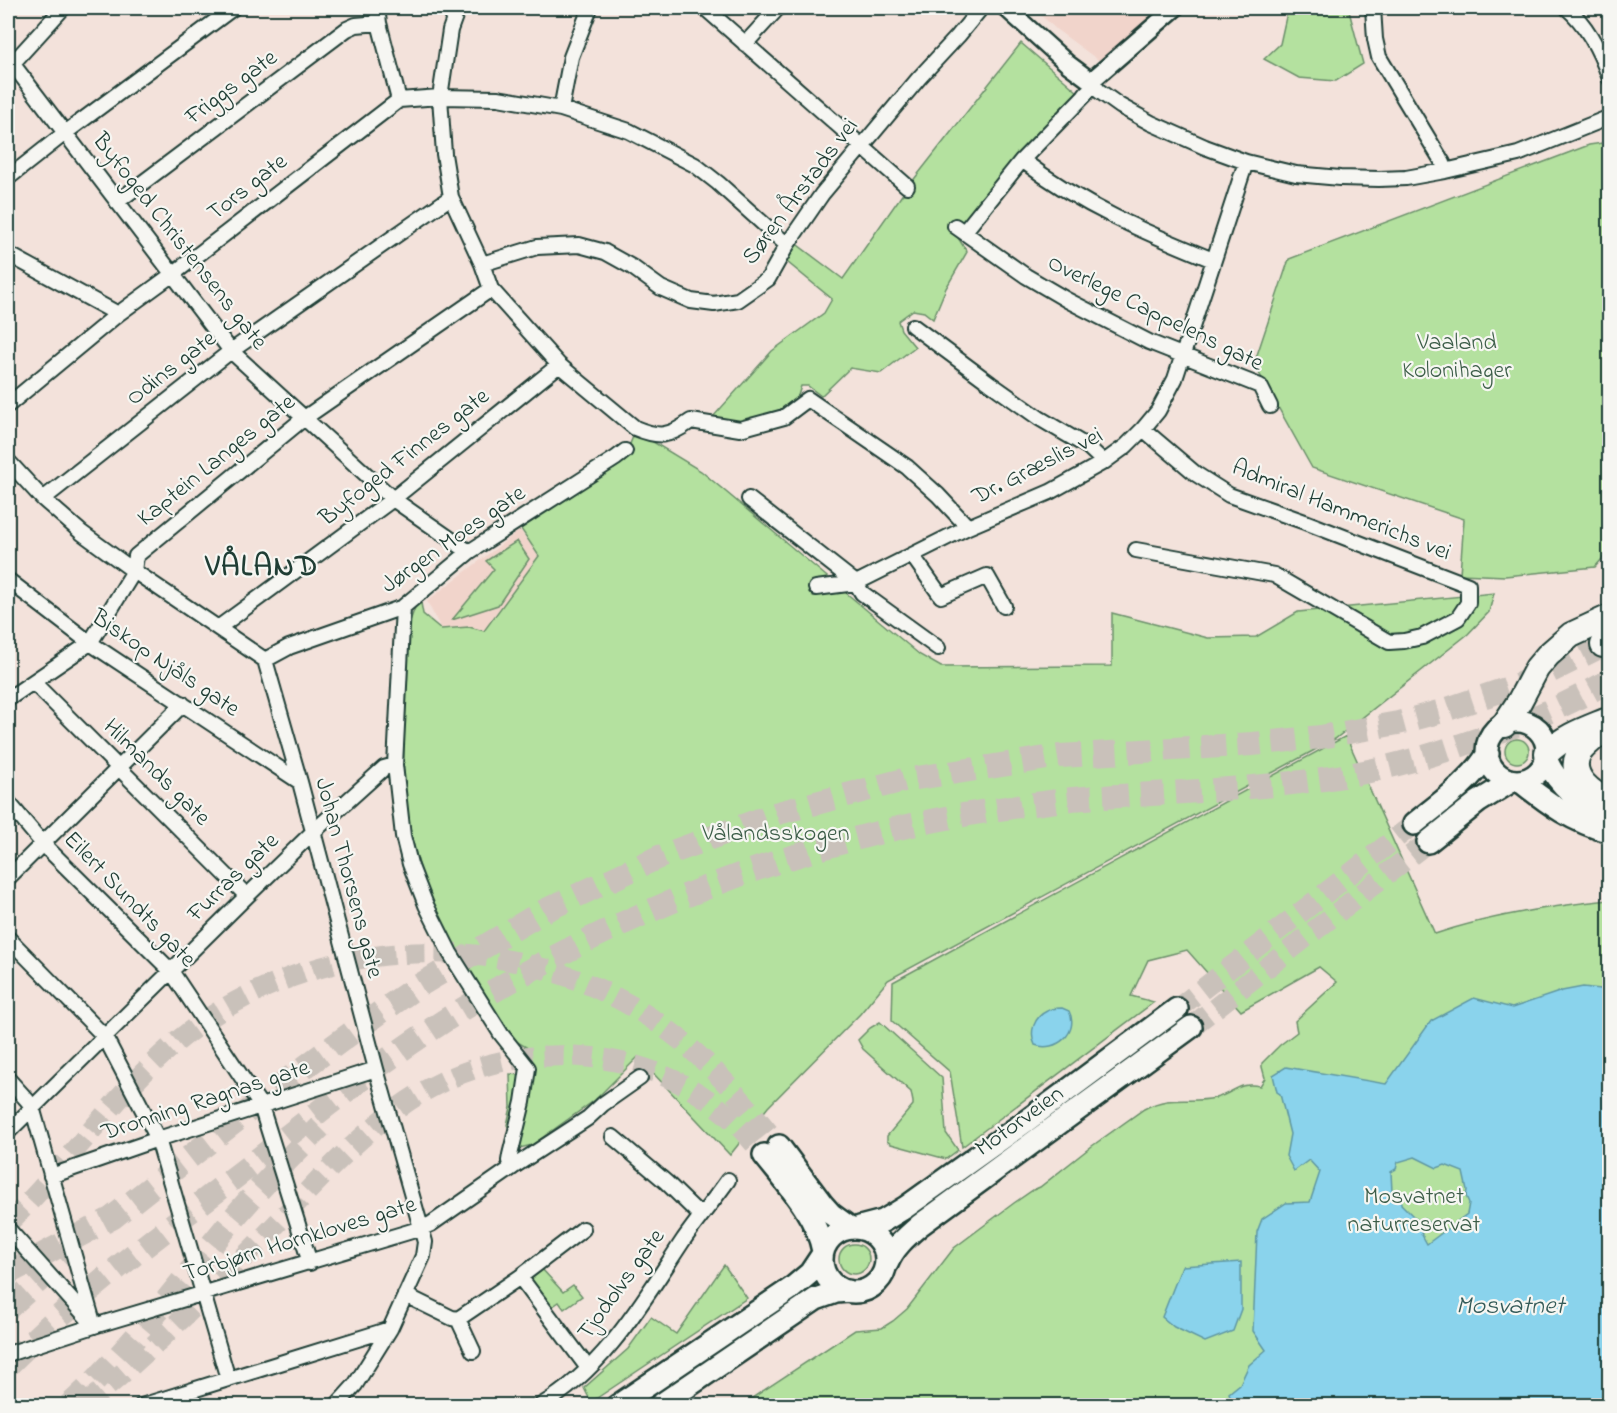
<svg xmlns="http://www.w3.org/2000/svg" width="1617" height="1413" viewBox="0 0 1617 1413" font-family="'Indie Flower',sans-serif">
  <rect width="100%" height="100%" fill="#f3e2db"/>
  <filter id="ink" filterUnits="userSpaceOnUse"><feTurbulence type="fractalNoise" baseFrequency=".0167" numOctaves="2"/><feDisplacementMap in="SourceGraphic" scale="12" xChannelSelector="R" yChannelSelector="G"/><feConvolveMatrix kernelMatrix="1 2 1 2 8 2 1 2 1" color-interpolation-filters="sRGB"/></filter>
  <g filter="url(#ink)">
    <path fill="#f1d4cb" d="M 1033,8 L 1164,8 L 1101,62 L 1057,30 Z
      M 520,530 L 539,556 L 495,618 L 484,631 L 469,627 L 441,629 L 427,601 Z"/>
    <path fill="#b4e19f" stroke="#6a8f6a" stroke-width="1.5" d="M 1288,8 L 1330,8 L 1349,11 L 1363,64 L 1336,81 L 1299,78 L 1264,59 L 1280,44 Z
      M 1021,43 L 1079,93 L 957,236 L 967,252 L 946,288 L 933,319 L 924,312 L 913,310 L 898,321 L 901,330 L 915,347 L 881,373 L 850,368 L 821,396 L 808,386 L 801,386 L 797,399 L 778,415 L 735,425 L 712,418 L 772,351 L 824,313 L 832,299 L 787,262 L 795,243 L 843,279 L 904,192 Z
      M 1609,142 L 1610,550 L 1595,567 L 1505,576 L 1460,574 L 1464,519 L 1312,468 L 1254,364 L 1289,259 L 1589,145 Z
      M 634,434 L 640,434 L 701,471 L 920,655 L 941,667 L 1112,666 L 1112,613 L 1208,638 L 1256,637 L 1298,612 L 1494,593 L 1489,612 L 1468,634 L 1335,739 L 888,980 L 860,1014 L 768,1107 L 730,1155 L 638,1057 L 595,1100 L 532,1145 L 520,1148 L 507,1125 L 511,1107 L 510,1074 L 521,1075 L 528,1048 L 514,1040 L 505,1025 L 502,1025 L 446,940 L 427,892 L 412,840 L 404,795 L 403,640 L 416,605 L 421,603 L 423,614 L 441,629 L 469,627 L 484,631 L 539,556 L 521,529 L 538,517 L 545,506 L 609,468 L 614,469 L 625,461 L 626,454 Z
      M 517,541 L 529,559 L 498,605 L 452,620 L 494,569 L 486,561 Z
      M 1346,736 L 1435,934 C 1491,915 1551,906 1609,900 L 1609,1405 L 740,1406 L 855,1330 L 882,1328 L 893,1321 L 907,1309 L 954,1248 L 1014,1203 L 1033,1190 L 1040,1187 L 1092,1146 L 1144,1109 C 1172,1094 1188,1104 1215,1098 C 1234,1094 1237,1081 1260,1086 L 1265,1078 L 1262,1067 L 1262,1063 L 1280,1045 L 1297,1032 L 1295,1021 L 1337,982 L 1319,967 L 1241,1011 L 1187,950 L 1148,960 L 1131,996 L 1154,1002 L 962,1147 L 950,1072 L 892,1021 L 893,982 Z
      M1505 751a12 12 0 1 1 24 0a12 12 0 1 1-24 0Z
      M 880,1022 L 942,1078 L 946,1133 L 958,1150 L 946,1159 L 891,1144 L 887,1141 L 887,1136 L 913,1105 L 913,1102 L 911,1092 L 863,1049 L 858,1040 L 870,1028 Z
      M839 1259a15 15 0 1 1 30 0a15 15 0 1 1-30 0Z
      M 724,1265 L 747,1298 L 591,1402 L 584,1388 L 628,1349 L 651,1317 L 676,1334 Z
      M 542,1269 L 563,1292 L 573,1285 L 582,1296 L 564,1309 L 559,1302 L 549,1309 L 528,1280 Z"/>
    <path fill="#8ad3ec" stroke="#5f97a2" stroke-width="1.5" fill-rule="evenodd" d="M 1583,987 L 1609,990 L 1609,1405 L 1231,1405 L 1232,1401 L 1229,1393 L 1240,1384 L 1249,1365 L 1266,1350 L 1253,1331 L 1257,1232 L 1262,1219 L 1286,1203 L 1310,1202 L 1320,1172 L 1309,1160 L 1294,1171 L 1286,1156 L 1290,1134 L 1280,1094 L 1277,1092 L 1273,1075 L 1286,1067 L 1386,1084 L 1431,1021 L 1474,998 L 1512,1008 L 1562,991 ZM 1415,1157 L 1437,1168 L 1445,1165 L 1463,1172 L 1467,1190 L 1466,1196 L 1469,1203 L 1467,1214 L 1427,1244 L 1421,1233 L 1428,1222 L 1424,1219 L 1417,1220 L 1401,1204 L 1401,1195 L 1392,1192 L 1391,1172 L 1396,1169 L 1398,1162 Z
      M 1062,1008 L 1069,1011 C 1080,1032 1056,1053 1035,1045 C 1029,1032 1034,1017 1047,1011 C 1051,1008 1057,1008 1062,1008 Z
      M 1241,1262 L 1241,1309 L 1233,1331 L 1205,1342 L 1174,1327 L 1162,1317 L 1182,1266 Z"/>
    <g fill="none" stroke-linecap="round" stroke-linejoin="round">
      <path stroke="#c9c1ba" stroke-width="21" stroke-dasharray="21 10" stroke-linecap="butt" d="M 1177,1009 L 1414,824
        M 1191,1027 L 1428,842
        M 8,1223 C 71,1163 119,1086 189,1032 C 327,928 526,926 665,1028 C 710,1061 745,1103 779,1146
        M 84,1406 C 148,1354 205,1296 263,1238 C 305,1195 349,1144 397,1109 C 457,1064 531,1048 604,1059 C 643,1065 685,1081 716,1106 C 734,1119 750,1138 764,1155"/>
      <path stroke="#c9c1ba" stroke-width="24" stroke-dasharray="24 12" stroke-linecap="butt" d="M 8,1273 L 112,1218 L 293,1076 L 354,1031 L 415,988 L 544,911 L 659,857 L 778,813 L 904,780 L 1060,756 L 1252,744 L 1321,737 L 1398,723 L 1439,712 L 1512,687 L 1547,673 L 1603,645
        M 8,1308 L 66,1256
        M 8,1365 C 29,1344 51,1323 74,1304 C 128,1257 186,1215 243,1171 C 309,1120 374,1066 444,1021 C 605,919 786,844 975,813 C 1004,808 1034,804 1064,800 C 1087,797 1112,797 1135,795 C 1198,791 1261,788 1323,779 C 1376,772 1428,757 1479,739 C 1524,723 1568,705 1610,680
        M 69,1406 C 133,1348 183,1278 238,1213 C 264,1183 292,1155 320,1127"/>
      <defs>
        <path id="minor" d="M 377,8 L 379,23
          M 458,8 L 450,30 L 440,97 L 444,154 L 451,197 L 482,264 L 491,289 L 559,365 L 635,428 C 659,438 669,437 691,421 L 740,429 L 784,417 L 808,399 L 907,467 L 938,495 L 968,527
          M 705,8 L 907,186
          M 1373,8 L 1375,39 L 1379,57 L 1443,163 L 1445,171
          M 1567,8 C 1588,26 1601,53 1610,79
          M 745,44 L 778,8
          M 8,58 L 231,351 L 393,499 L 469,552
          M 12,64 L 63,8
          M 1091,81 L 1099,91 L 1120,106 L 1151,123 L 1205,147 L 1246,162 L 1296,174 L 1340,178 L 1379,179 L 1406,178 L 1445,171 L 1518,154 L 1610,117
          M 561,109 L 571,57 L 590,8
          M 1022,160 C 1082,206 1144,232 1213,260
          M 8,178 L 65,133 L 233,8
          M 117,202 L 347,29 L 356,25 L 379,23 L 399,100
          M 955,226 L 1026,276 L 1067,300 L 1149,342 L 1260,386 L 1270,406
          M 965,231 L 1022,160 L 1084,96 L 1087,92
          M 8,254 L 118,314
          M 482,264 L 537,247 L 579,245 L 605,252 L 632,267 L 661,288 L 691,301 L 714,304 L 738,300 L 768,279 L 787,245 L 822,194 L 919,78 L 958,36 L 981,8
          M 913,326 L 991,384 L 1039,418 L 1088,447 L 1104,462
          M 8,405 L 118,314 L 173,274 L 399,100 L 440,97 L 498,98 L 561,109 L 629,131 L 695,165 L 718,183 L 787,245
          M 8,461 L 43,499 L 82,533 L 134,571 L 265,660 L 300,782 L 376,1069 L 425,1242 L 423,1256 L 390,1329 L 355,1385 L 336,1406
          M 43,499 L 231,351 L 451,197
          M 749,499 L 856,583 L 862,593 L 938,648
          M 1136,550 L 1274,575 L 1389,642 L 1404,641 L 1422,637 L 1458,618 L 1468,603 L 1468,585 L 1305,522 L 1229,495 L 1196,474 L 1143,429
          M 912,555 L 941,596 L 987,576 L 1004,606
          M 8,580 L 90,643 L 300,782
          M 816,588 L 856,583 L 968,527 L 1050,492 L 1104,462 L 1126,446 L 1143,429 L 1158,411 L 1175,379 L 1246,162
          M 403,607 L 395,765 L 403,836 L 410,864 L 426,905 L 450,953 L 501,1034 L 528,1068 L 523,1102 L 510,1155 L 509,1161 L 513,1167
          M 218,628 L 393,499 L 559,365
          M 265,660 L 289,647 L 403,607 L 469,552 L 616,458 L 625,451
          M 33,682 L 247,896
          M 8,699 L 90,643 L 134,571 L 136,556 L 303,419 L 491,289
          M 8,802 L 43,844 L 171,971 L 261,1106 L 310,1263
          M 8,878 L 177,710 L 182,703
          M 8,938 L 105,1037 L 158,1139 L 228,1379
          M 8,1079 L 27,1100 L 32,1107 L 94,1326
          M 8,1132 L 247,896 L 313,832 L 384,768 L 395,765
          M 613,1137 L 666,1182 L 700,1215
          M 51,1176 L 158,1139 L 376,1069
          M 8,1229 L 91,1322
          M 520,1277 L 588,1368
          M 405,1295 L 452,1318 L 458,1319 L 520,1277 L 583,1229
          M 458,1319 L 473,1351
          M 8,1354 L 94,1326 L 422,1228 L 431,1224 L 513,1167 L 588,1118 L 603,1104 L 640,1078
          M 141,1406 L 390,1329
          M 540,1406 C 605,1369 644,1299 684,1239 C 698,1219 714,1200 728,1180"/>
        <path id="tertiary" d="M 1006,8 L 1068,64 L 1091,81 L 1175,8"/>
        <path id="trunk" d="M1487 751a30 30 0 1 1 60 0a30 30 0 1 1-60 0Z
          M 1546,759 C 1558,786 1581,805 1610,813
          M 1520,781 C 1550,805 1572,821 1610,832
          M 1414,824 C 1441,802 1469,783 1488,754
          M 1428,842 L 1478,802 L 1512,781
          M 779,1146 L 823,1205 L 831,1214 L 849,1227
          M 764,1155 C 786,1183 816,1214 823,1251
          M 860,1227 L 883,1221 L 906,1207 L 1025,1122 L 1177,1009
          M822 1260a32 32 0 1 1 64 0a32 32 0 1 1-64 0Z
          M 887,1264 C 894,1247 906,1237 920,1225 L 1191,1027
          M 617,1406 L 792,1288 L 810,1273 L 822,1255
          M 659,1406 L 816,1299 L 836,1292 L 848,1291"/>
        <path id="motorway" d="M 1603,645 L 1610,641
          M 1504,725 L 1519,702 L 1537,668 L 1548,655 L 1571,635 L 1610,617
          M 1610,725 C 1601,733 1583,745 1578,755 C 1568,777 1593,794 1610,802
          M 1547,753 C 1565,736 1583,730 1605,721"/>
      </defs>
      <use href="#minor" stroke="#1f3d34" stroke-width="18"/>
      <use href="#tertiary" stroke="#1f3d34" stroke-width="21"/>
      <use href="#trunk" stroke="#1f3d34" stroke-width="26"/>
      <use href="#motorway" stroke="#1f3d34" stroke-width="28"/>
      <use href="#minor" stroke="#f6f6f2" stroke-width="14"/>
      <use href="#tertiary" stroke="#f6f6f2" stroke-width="16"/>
      <use href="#trunk" stroke="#f6f6f2" stroke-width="21"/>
      <use href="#motorway" stroke="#f6f6f2" stroke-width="24"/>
    </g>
  </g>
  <g text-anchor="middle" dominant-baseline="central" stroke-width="4.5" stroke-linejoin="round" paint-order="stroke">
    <g font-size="24" fill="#1f3d34" stroke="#f6f6f2">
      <text transform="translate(232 88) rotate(-37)">Friggs gate</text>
      <text transform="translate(248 188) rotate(-38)">Tors gate</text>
      <text transform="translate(801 192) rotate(-53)">Søren Årstads vei</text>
      <text transform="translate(179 242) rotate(52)">Byfoged Christensens gate</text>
      <text transform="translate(1155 314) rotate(26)">Overlege Cappelens gate</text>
      <text transform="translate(172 369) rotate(-38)">Odins gate</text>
      <text transform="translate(405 458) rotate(-38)">Byfoged Finnes gate</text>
      <text transform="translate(217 461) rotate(-39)">Kaptein Langes gate</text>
      <text transform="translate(1038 467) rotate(-27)">Dr. Græslis vei</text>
      <text transform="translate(1341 511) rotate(22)">Admiral Hammerichs vei</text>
      <text transform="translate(454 540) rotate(-35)">Jørgen Moes gate</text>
      <text transform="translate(165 664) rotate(34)">Biskop Njåls gate</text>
      <text transform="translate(156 773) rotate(45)">Hilmands gate</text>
      <text transform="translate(234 878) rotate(-44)">Furras gate</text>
      <text transform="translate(348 878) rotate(75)">Johan Thorsens gate</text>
      <text transform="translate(129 900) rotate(46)">Eilert Sundts gate</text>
      <text transform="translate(206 1101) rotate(-18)">Dronning Ragnas gate</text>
      <text transform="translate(1020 1122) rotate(-36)">Motorveien</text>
      <text transform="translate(300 1240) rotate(-17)">Torbjørn Hornkloves gate</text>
      <text transform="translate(622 1285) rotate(-54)">Tjodolvs gate</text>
    </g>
    <g font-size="24" fill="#3d5e49" stroke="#f6f6f2">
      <text x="1457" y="343">Vaaland<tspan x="1457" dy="28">Kolonihager</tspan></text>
      <text x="776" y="834">Vålandsskogen</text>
      <text x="1414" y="1197">Mosvatnet<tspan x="1414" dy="28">naturreservat</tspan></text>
    </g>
    <g font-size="26" font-style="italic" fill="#345b59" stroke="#f6f6f2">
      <text x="1510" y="1307">Mosvatnet</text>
    </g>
    <g font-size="30" font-weight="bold" letter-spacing="1.5" fill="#1f3d34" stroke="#f6f6f2">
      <text x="262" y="568">VÅLAND</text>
    </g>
  </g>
  <rect width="1617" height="1413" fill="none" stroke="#f6f6f2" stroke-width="30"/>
  <rect x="15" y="15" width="1587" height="1383" fill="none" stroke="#1f3d34" stroke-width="2" filter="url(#ink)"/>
</svg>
